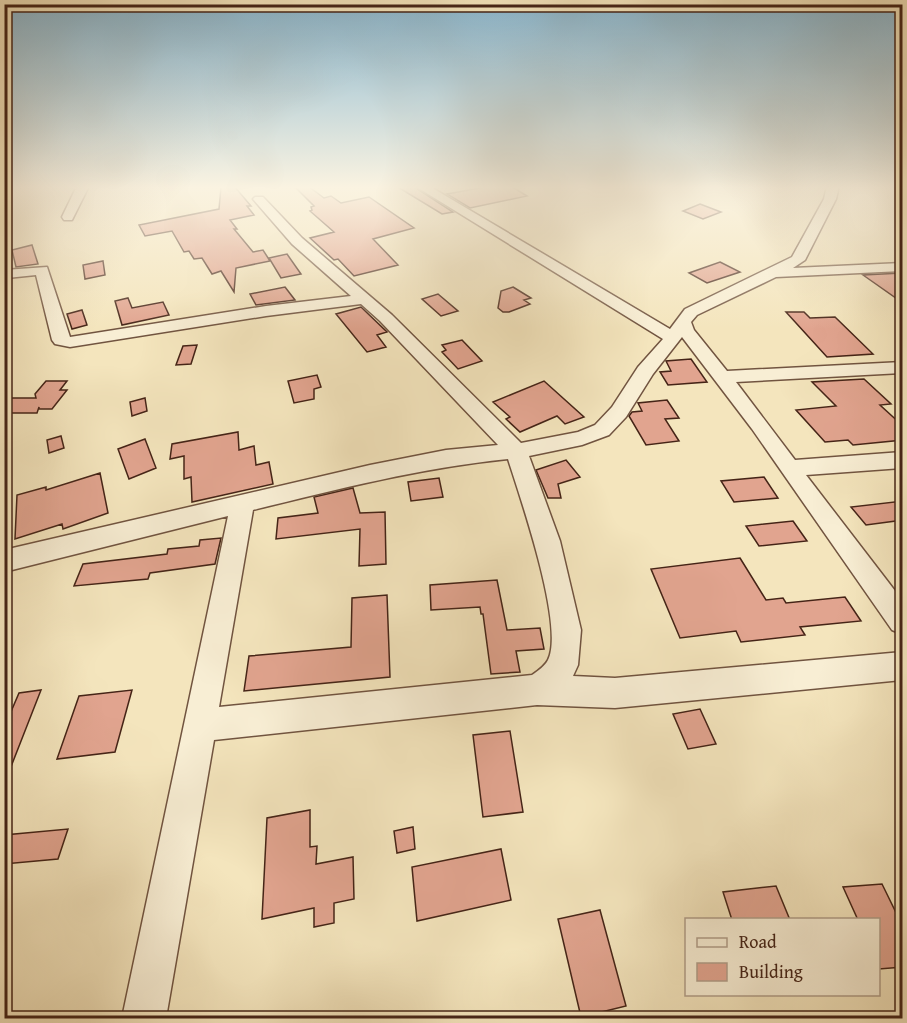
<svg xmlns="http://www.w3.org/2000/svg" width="907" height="1023" viewBox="0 0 907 1023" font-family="'Gentium Book Plus',serif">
  <rect width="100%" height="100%" fill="#f4e5bd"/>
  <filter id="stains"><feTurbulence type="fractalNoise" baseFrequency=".00333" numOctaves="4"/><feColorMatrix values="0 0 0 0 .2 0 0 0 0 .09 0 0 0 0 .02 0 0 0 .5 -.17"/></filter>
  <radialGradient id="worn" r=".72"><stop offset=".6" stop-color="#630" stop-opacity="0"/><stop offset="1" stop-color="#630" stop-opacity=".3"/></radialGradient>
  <path fill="#e1a48f" stroke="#452417" stroke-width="1.5" d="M 234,186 L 251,206 L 247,206 L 254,215 L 230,220 L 237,229 L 234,229 L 253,252 L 263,250 L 270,261 L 236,268 L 234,292 L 221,271 L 212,274 L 202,258 L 194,259 L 189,251 L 184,252 L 172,231 L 145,236 L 139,225 L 219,209 L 221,187 Z
    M 294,186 L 308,186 L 324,198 L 331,196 L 341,203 L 369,197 L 414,228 L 373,239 L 398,265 L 354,276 L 338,259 L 334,260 L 310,238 L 334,232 L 310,211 L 312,210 L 311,207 L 314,206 Z
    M 396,186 L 413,186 L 453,212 L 442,214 Z
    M 491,186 L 511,186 L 527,196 L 470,208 L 447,194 Z
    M 700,204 L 721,212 L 703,219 L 683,211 Z
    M 32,245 L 38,264 L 16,267 L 12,250 Z
    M 287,254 L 301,274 L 281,278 L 269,258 Z
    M 103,261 L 105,275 L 85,279 L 83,265 Z
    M 720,262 L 740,272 L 707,283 L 689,273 Z
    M 903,273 L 903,303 L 863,275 L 902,273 Z
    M 285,287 L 295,300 L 256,305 L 250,294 Z
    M 513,287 L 531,298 L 524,300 L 530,304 L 509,312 L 503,312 L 498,308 L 501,291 Z
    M 438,294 L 458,311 L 441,316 L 422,299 Z
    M 128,298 L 132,308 L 163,302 L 169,315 L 122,325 L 115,301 Z
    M 361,307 L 387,332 L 377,335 L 386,347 L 367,352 L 336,314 Z
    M 82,310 L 87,325 L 72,329 L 67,314 Z
    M 786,312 L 804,312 L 810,318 L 835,317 L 873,354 L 827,357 Z
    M 462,340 L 482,361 L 458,369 L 442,352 L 446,350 L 442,345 Z
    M 197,345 L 191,364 L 176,365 L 183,346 Z
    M 691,359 L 707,382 L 668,385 L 660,372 L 671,371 L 666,361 Z
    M 317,375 L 321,387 L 314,389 L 314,399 L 294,403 L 288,381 Z
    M 864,379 L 891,404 L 880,405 L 903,426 L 903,440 L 853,445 L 848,440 L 825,442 L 796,410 L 836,406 L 812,382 Z
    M 46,381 L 67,381 L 60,390 L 67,390 L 52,409 L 39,409 L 39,407 L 37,413 L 4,413 L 4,407 L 12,398 L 36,398 L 35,394 Z
    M 544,381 L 584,417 L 565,424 L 557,416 L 520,432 L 506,419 L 510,417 L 493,402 Z
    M 145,398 L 147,411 L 132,416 L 130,402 Z
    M 667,400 L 679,418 L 665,419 L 679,441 L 646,445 L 629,416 L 632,412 L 642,411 L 638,403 Z
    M 238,432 L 239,450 L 254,446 L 256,465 L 269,462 L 273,484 L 192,502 L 191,477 L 184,479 L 184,456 L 170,459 L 172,444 Z
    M 61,436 L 64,448 L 49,453 L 47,440 Z
    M 145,439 L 156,468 L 129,479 L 118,449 Z
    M 566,460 L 580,477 L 558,484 L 561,498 L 548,498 L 536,470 Z
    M 100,473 L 108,513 L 63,529 L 62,524 L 15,539 L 17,495 L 46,487 L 46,490 Z
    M 764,477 L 778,498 L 734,502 L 721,481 Z
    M 439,478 L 443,497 L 411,501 L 408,482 Z
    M 353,488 L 360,513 L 385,512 L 386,564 L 359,566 L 360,529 L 276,539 L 278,518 L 318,513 L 314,497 Z
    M 903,501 L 903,520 L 866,525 L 851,507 Z
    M 793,521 L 807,541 L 759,546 L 746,526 Z
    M 221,538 L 215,564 L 150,573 L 148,579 L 74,586 L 83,564 L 167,554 L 168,549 L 199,546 L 200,540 Z
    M 740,558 L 766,600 L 783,598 L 786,603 L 845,597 L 861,621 L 800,627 L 805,635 L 741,642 L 736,631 L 680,638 L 651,569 Z
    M 497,580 L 507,630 L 540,628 L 544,649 L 516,651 L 520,672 L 491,674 L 483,614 L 481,614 L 480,607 L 431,610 L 430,585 Z
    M 387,595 L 390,677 L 244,691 L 249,656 L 351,647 L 352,598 Z
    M 41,690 L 5,782 L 4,781 L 4,728 L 19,693 Z
    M 132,690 L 115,752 L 57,759 L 79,696 Z
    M 700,709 L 716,744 L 688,749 L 673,714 Z
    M 510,731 L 523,812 L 483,817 L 473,735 Z
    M 310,810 L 310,847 L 317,846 L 316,864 L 353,857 L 354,899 L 334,903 L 334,923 L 314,927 L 314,908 L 262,919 L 267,818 Z
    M 413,827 L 415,849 L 397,853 L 394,831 Z
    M 68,829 L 58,859 L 4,864 L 4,835 Z
    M 501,849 L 511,900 L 417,921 L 412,867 Z
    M 882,884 L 903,927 L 903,967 L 879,969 L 879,920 L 858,920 L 843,887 Z
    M 776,886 L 790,920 L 732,920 L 723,892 Z
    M 600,910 L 626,1006 L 581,1017 L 558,919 Z"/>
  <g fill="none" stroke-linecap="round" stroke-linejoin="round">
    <defs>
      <path id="minor" d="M 77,186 L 89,186 L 72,220 L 64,220 L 62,217 Z
        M 415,186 L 429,186 L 670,329 L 685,309 L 792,257 L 824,199 L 827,186 L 839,186 L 836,199 L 805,260 L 793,268 L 902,263 L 902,271 L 776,277 L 697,315 L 691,322 L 694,330 L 727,371 L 902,362 L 902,373 L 736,382 L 795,460 L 902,452 L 902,468 L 806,475 L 902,600 L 902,634 L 892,630 L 752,429 L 682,337 L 653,374 L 626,417 L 609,435 L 582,445 L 529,456 L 560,541 L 581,630 L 578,665 L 573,676 L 615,678 L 902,652 L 902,680 L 615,708 L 537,705 L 214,740 L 166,1018 L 122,1018 L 228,516 L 4,572 L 4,550 L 370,465 L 446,450 L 498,445 L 380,321 L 361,304 L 266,316 L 70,347 L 55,344 L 52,340 L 36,275 L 7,278 L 4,278 L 4,270 L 47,267 L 70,337 L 266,306 L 351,296 L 292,244 L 253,199 L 255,197 L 263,197 L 302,238 L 392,315 L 521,443 L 578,432 L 595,425 L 612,407 L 638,367 L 663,339 ZM 508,459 C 520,497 565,626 548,660 C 545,666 538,671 532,675 L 219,707 L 253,510 C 339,489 420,468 508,459 Z"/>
    </defs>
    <use href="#minor" stroke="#715440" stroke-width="3"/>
    <use href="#minor" fill="#f8eed4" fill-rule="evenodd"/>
  </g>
  <linearGradient id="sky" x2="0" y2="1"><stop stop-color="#89b8d2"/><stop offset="0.57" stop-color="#faf3e1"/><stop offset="1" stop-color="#faf3e1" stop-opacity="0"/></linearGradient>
  <rect width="907" height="329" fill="url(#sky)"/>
  <rect width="907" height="1023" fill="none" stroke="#f4e5bd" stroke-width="24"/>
  <rect x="6" y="6" width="895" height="1011" fill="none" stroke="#452417" stroke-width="3"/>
  <rect x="12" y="12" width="883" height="999" fill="none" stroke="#452417" stroke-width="1.5"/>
  <rect x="685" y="918" width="195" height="78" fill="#f8eed4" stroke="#b09d88" stroke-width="1.5"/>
  <rect x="697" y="938" width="30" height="9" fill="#f8eed4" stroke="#b09d88" stroke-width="1.5"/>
  <text x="739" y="948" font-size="18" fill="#452417">Road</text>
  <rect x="697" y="963" width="30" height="18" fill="#e1a48f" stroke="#b09d88" stroke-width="1.5"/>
  <text x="739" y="978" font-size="18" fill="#452417">Building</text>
  <rect width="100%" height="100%" filter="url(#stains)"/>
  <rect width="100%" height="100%" fill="url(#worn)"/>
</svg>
